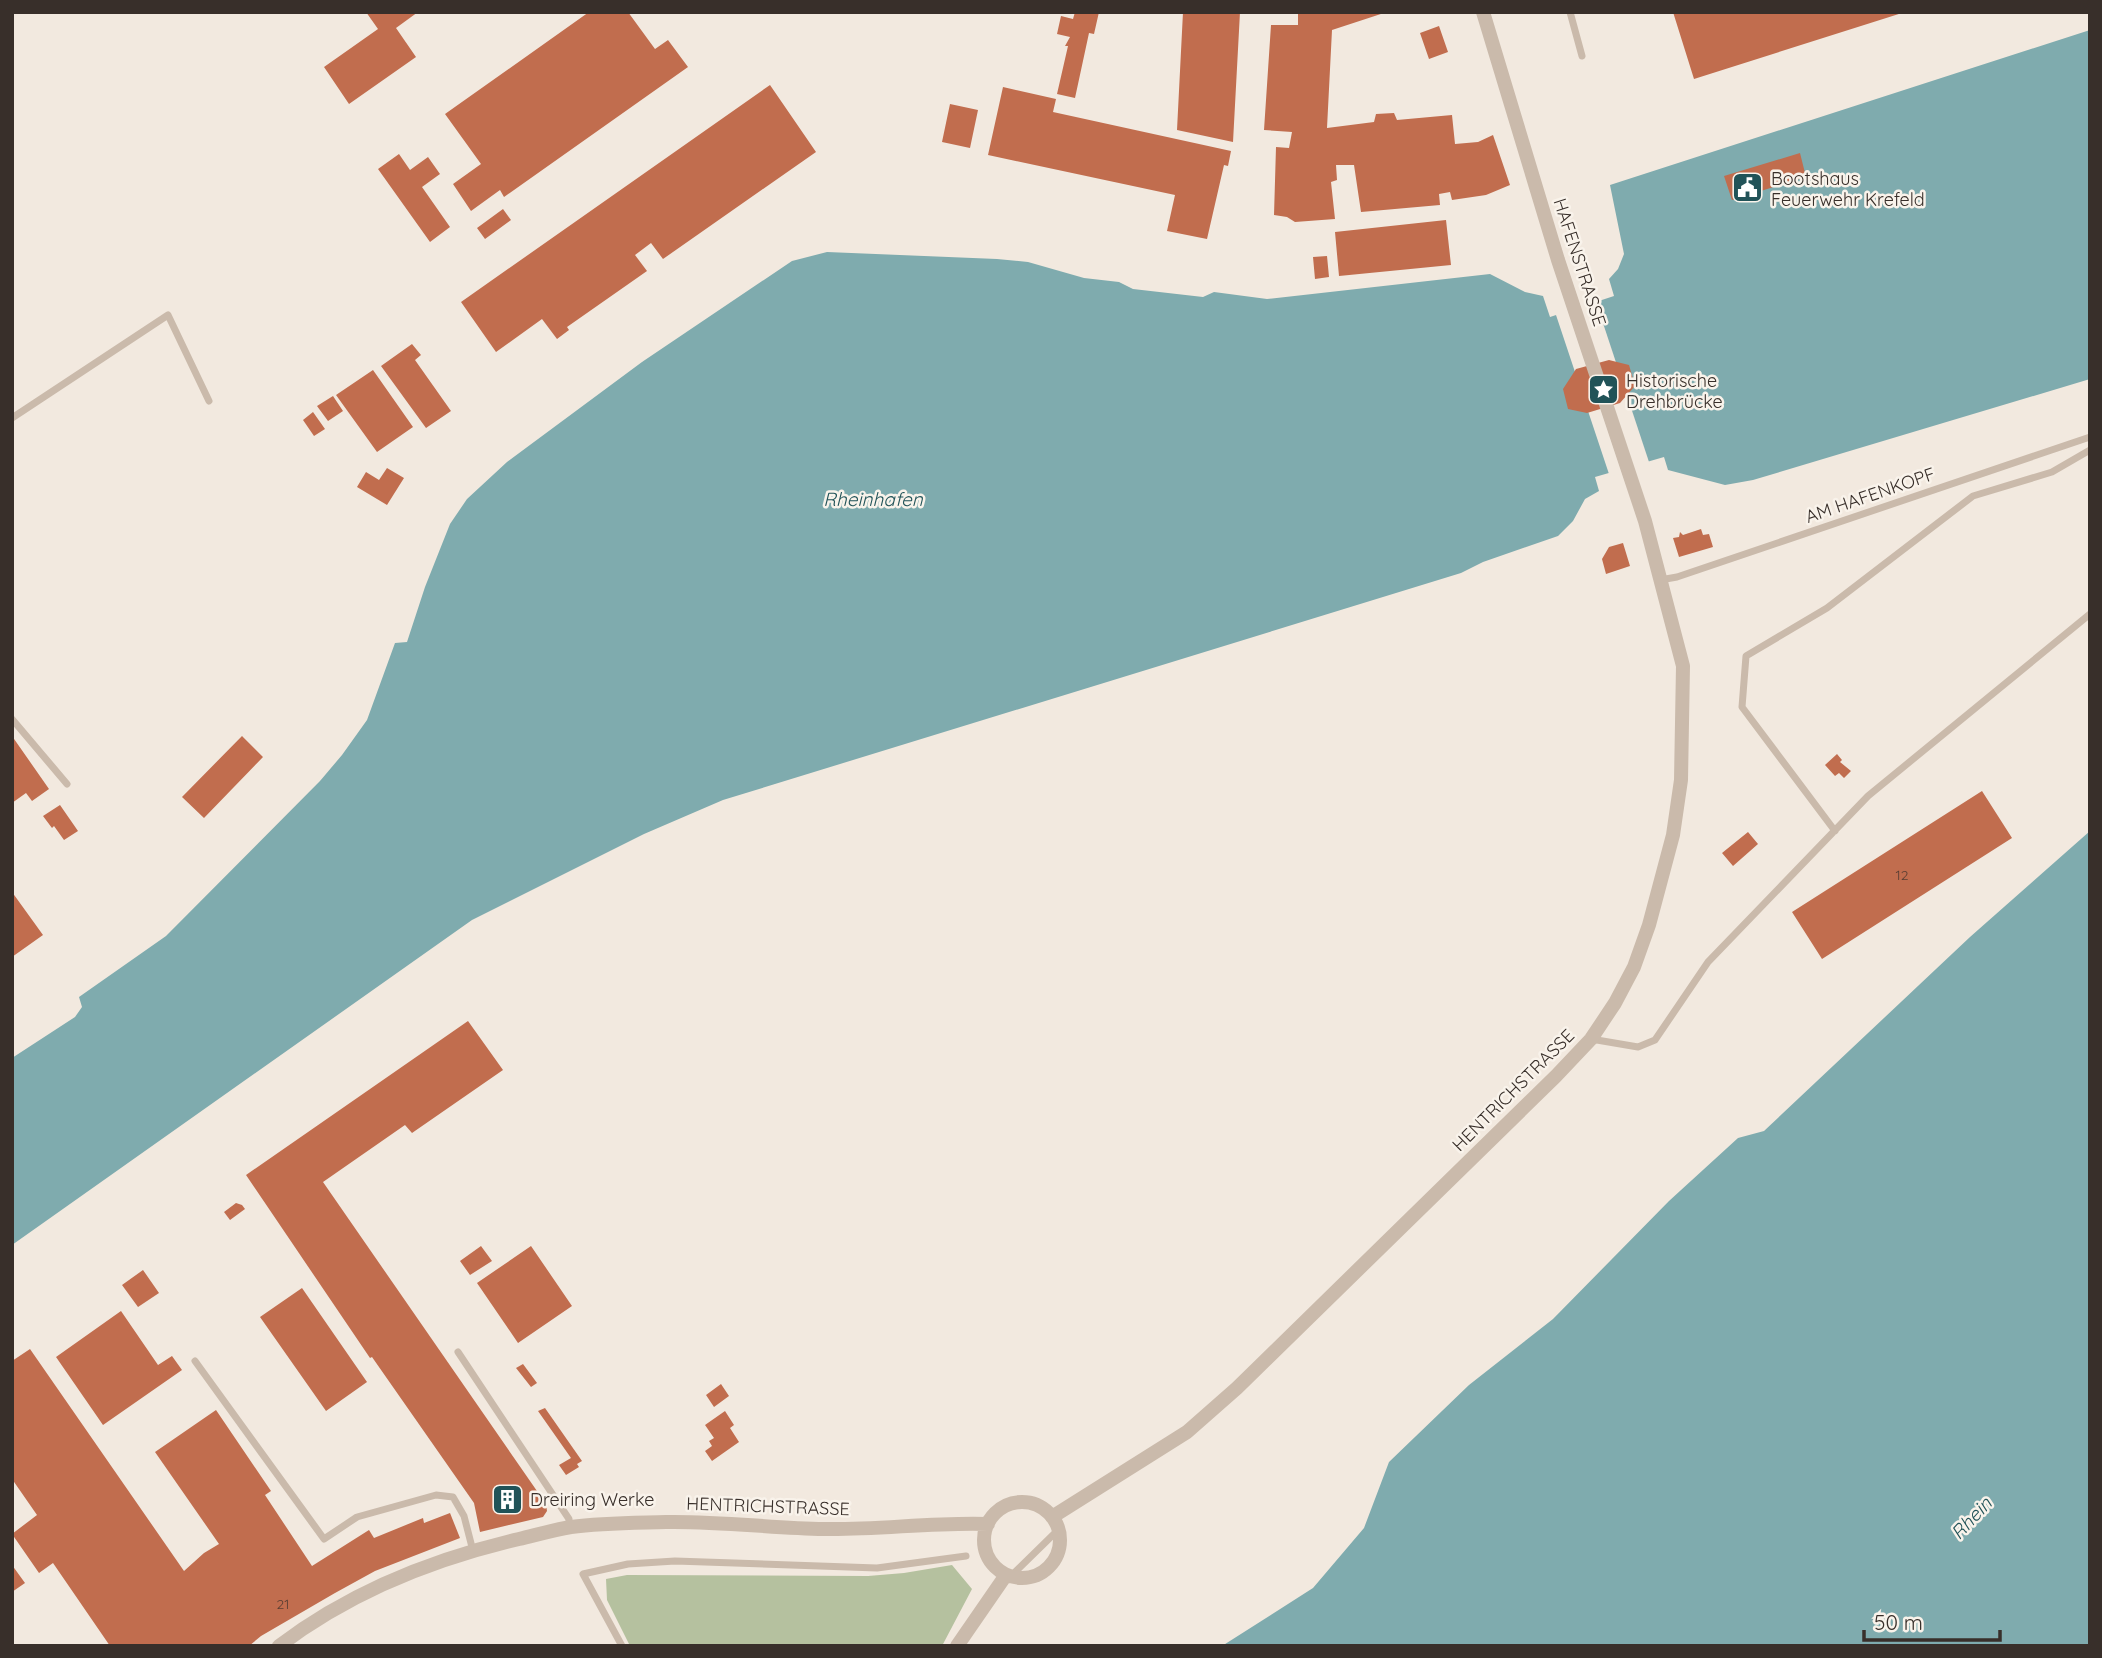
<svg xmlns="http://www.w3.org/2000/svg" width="2102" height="1658" viewBox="0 0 2102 1658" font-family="Quicksand,sans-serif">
  <rect width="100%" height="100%" fill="#f2e9df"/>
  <path fill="#b5c19f" d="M 952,1565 L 972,1589 L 942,1646 L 630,1646 L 607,1600 L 606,1579 L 627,1575 L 868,1576 L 904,1573 Z"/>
  <path fill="#7fabae" d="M 2090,30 L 2090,379 L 1753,480 L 1725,485 L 1668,470 L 1664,457 L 1595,477 L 1599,491 L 1585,499 L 1573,521 L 1558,536 L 1483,562 L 1461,573 L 723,800 L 644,834 L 472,920 L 12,1245 L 12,1058 L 75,1017 L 82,1007 L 79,997 L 166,936 L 320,781 L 342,755 L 367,720 L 395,643 L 407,642 L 425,587 L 450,524 L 467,499 L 507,462 L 642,362 L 792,261 L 827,252 L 997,259 L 1028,262 L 1084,278 L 1119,282 L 1133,289 L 1203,297 L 1214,292 L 1267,299 L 1490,274 L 1525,292 L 1543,296 L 1550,317 L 1614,296 L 1609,279 L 1618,269 L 1624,254 L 1610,185 Z
    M 2090,831 L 2090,1646 L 1222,1646 L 1313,1588 L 1364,1528 L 1389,1462 L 1469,1385 L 1553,1319 L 1669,1201 L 1738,1138 L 1764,1131 L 1970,937 Z"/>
  <path fill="#f2e9df" d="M 1595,299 L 1650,465 L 1610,477 L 1555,312 Z"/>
  <path fill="#c16d4e" d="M 366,12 L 418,12 L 396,28 L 416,57 L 349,104 L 324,67 L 378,29 Z
    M 589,12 L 628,12 L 655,49 L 668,40 L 688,67 L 504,197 L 500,190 L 471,211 L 453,184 L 481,164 L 445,114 Z
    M 1075,12 L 1099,12 L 1094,34 L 1089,33 L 1075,98 L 1057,94 L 1068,46 L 1065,46 L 1070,37 L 1057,34 L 1061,16 L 1073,19 Z
    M 1183,12 L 1240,12 L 1233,142 L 1177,130 Z
    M 1298,12 L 1387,12 L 1332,30 L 1327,128 L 1374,122 L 1376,114 L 1394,113 L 1397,120 L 1452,115 L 1455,144 L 1478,142 L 1493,135 L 1510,185 L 1486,195 L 1452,200 L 1450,192 L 1439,194 L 1440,205 L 1361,212 L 1354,165 L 1336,165 L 1337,180 L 1331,182 L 1335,219 L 1295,222 L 1287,217 L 1274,215 L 1276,147 L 1289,148 L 1292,132 L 1264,130 L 1271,25 L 1298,25 Z
    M 1673,12 L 1902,12 L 1902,13 L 1694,79 Z
    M 1439,26 L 1448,52 L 1429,59 L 1420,33 Z
    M 770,85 L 816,152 L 663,259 L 651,243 L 635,255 L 647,271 L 567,327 L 569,330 L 557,339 L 542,319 L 496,352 L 461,302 Z
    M 1003,87 L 1056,99 L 1053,112 L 1231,151 L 1228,166 L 1224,165 L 1207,239 L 1167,231 L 1175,195 L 988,155 Z
    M 950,104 L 978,110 L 970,148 L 942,142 Z
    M 1800,153 L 1806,177 L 1732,200 L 1724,176 Z
    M 399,154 L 410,170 L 428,157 L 440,174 L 422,187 L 450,227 L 430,242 L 378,169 Z
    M 503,209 L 511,220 L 485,239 L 477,228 Z
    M 1446,220 L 1451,265 L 1339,276 L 1335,232 Z
    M 1327,256 L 1329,277 L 1315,279 L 1313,257 Z
    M 412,344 L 421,355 L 415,360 L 451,411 L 426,428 L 381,366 Z
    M 1609,360 L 1629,365 L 1635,386 L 1620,403 L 1587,413 L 1568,409 L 1563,389 L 1576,369 Z
    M 373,370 L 413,427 L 377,452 L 336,395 Z
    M 333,396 L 343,411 L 328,421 L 317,406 Z
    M 313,412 L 325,429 L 314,436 L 303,420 Z
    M 387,468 L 404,478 L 387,505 L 357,487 L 366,472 L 379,480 Z
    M 1701,529 L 1703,535 L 1709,534 L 1713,547 L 1679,557 L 1673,538 L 1679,537 L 1680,532 L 1683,535 Z
    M 1623,543 L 1630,566 L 1606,574 L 1602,559 L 1609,547 Z
    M 12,736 L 49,789 L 32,801 L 26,793 L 12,803 Z
    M 242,736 L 263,757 L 204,818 L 182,797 Z
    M 1837,754 L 1842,760 L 1840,762 L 1851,771 L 1844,778 L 1839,773 L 1835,776 L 1825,765 Z
    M 1982,791 L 2012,838 L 1822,959 L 1792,912 Z
    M 60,805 L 78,831 L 64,840 L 54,826 L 52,828 L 43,816 Z
    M 1748,832 L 1758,844 L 1733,866 L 1722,853 Z
    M 12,892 L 43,935 L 12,957 Z
    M 468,1021 L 503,1070 L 412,1133 L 405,1125 L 323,1182 L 546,1504 L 547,1511 L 543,1517 L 480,1532 L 474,1503 L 372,1357 L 370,1358 L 246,1175 Z
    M 236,1203 L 242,1205 L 245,1209 L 230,1220 L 224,1212 Z
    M 481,1246 L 492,1261 L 470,1275 L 460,1261 Z
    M 531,1246 L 572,1306 L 518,1343 L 477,1283 Z
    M 143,1270 L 159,1293 L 138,1307 L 122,1285 Z
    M 302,1288 L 367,1382 L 326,1411 L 260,1317 Z
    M 121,1311 L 158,1365 L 172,1356 L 182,1370 L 103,1425 L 56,1357 Z
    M 30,1349 L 184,1571 L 204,1553 L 219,1544 L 155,1452 L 216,1410 L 271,1491 L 265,1495 L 312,1566 L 369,1530 L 374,1538 L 423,1518 L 424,1523 L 450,1513 L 460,1538 L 375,1571 L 335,1593 L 261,1636 L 249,1646 L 110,1646 L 53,1563 L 39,1573 L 12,1534 L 37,1515 L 12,1479 L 12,1361 Z
    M 523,1364 L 537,1383 L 531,1387 L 516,1368 Z
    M 721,1384 L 729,1396 L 714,1407 L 706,1395 Z
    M 545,1408 L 582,1461 L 577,1464 L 579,1467 L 566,1475 L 559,1465 L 571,1458 L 538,1411 Z
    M 725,1411 L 734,1425 L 730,1428 L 739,1442 L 712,1461 L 705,1451 L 712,1446 L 709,1441 L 714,1438 L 705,1425 Z
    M 12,1565 L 25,1583 L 12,1592 Z"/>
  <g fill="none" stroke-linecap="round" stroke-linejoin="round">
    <path stroke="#cabaab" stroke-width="7" d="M 1570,12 L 1582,56
      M 12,418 L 168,315 L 209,401
      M 1660,580 L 1677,577 L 2090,437
      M 12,719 L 67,784
      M 1835,831 L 1742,707 L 1746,656 L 1827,608 L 1973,496 L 2052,472 L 2090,450
      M 1591,1039 L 1638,1047 L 1655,1040 L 1708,962 L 1868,796 L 2090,614
      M 458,1352 L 569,1519 L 569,1527
      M 195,1361 L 324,1539 L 357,1517 L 436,1495 L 453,1497 L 464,1516 L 473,1551
      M 1011,1576 L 1058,1530
      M 622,1646 L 583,1574 L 628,1564 L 675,1561 L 877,1568 L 966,1556"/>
    <path stroke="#cabaab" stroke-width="14" d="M984 1540a38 38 0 1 1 76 0a38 38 0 1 1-76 0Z
      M 1052,1517 L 1187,1432 L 1237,1388 L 1556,1076 L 1591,1039 L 1615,1003 L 1634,967 L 1649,925 L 1673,835 L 1681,780 L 1683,666 L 1645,521 L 1558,260 L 1483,12
      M 279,1646 C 350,1592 433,1559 519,1539 C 536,1535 553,1530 571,1527 C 602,1523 634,1523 666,1522 C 719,1521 771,1528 824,1529 C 879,1530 933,1522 988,1524
      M 957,1646 L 1006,1575"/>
  </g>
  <defs>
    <symbol id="civic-square" viewBox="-11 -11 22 22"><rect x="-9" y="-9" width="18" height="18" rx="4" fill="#215358" stroke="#f9f3eb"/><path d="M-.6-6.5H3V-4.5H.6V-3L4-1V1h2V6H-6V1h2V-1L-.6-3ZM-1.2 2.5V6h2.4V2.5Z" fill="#fff"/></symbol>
    <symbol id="sight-square" viewBox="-11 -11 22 22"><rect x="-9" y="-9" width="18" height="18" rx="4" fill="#215358" stroke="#f9f3eb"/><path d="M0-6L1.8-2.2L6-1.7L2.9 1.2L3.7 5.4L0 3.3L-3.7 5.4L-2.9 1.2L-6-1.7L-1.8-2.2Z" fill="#fff"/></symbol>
    <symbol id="building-square" viewBox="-11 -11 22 22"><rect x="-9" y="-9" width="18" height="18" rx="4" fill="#215358" stroke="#f9f3eb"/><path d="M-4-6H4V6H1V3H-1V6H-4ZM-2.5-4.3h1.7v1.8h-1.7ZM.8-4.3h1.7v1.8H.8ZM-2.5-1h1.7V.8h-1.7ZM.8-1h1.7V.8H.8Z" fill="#fff"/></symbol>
  </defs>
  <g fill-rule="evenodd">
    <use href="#civic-square" x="1730" y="170" width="35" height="35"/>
    <use href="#sight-square" x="1586" y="372" width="35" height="35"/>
    <use href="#building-square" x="490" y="1482" width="35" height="35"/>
  </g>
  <g text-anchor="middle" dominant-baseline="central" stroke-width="5" stroke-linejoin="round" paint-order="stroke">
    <g font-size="14" fill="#5a3e33">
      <text x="1902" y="875">12</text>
      <text x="283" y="1604">21</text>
    </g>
    <g font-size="18" fill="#382f2a" stroke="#f9f3eb" text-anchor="start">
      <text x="1771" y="178">Bootshaus<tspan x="1771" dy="21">Feuerwehr Krefeld</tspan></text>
      <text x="1626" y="380">Historische<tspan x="1626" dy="21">Drehbrücke</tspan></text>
      <text x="530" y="1499">Dreiring Werke</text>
    </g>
    <g font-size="18" fill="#382f2a" stroke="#f9f3eb">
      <text transform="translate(1580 262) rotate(72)">HAFENSTRASSE</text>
      <text transform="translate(1870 495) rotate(-19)">AM HAFENKOPF</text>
      <text transform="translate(1513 1090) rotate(-45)">HENTRICHSTRASSE</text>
      <text transform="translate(768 1506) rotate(2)">HENTRICHSTRASSE</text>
    </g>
    <g font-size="19" font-style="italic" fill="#215358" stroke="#f9f3eb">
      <text x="873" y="499">Rheinhafen</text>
      <text transform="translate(1971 1518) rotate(-47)">Rhein</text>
    </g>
  </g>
  <rect width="2102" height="1658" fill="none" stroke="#382f2a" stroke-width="28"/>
  <path d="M1864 1630v10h136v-10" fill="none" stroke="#382f2a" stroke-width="3.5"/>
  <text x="1874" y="1630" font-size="21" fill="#382f2a" stroke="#f9f3eb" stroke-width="5" paint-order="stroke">50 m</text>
</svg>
